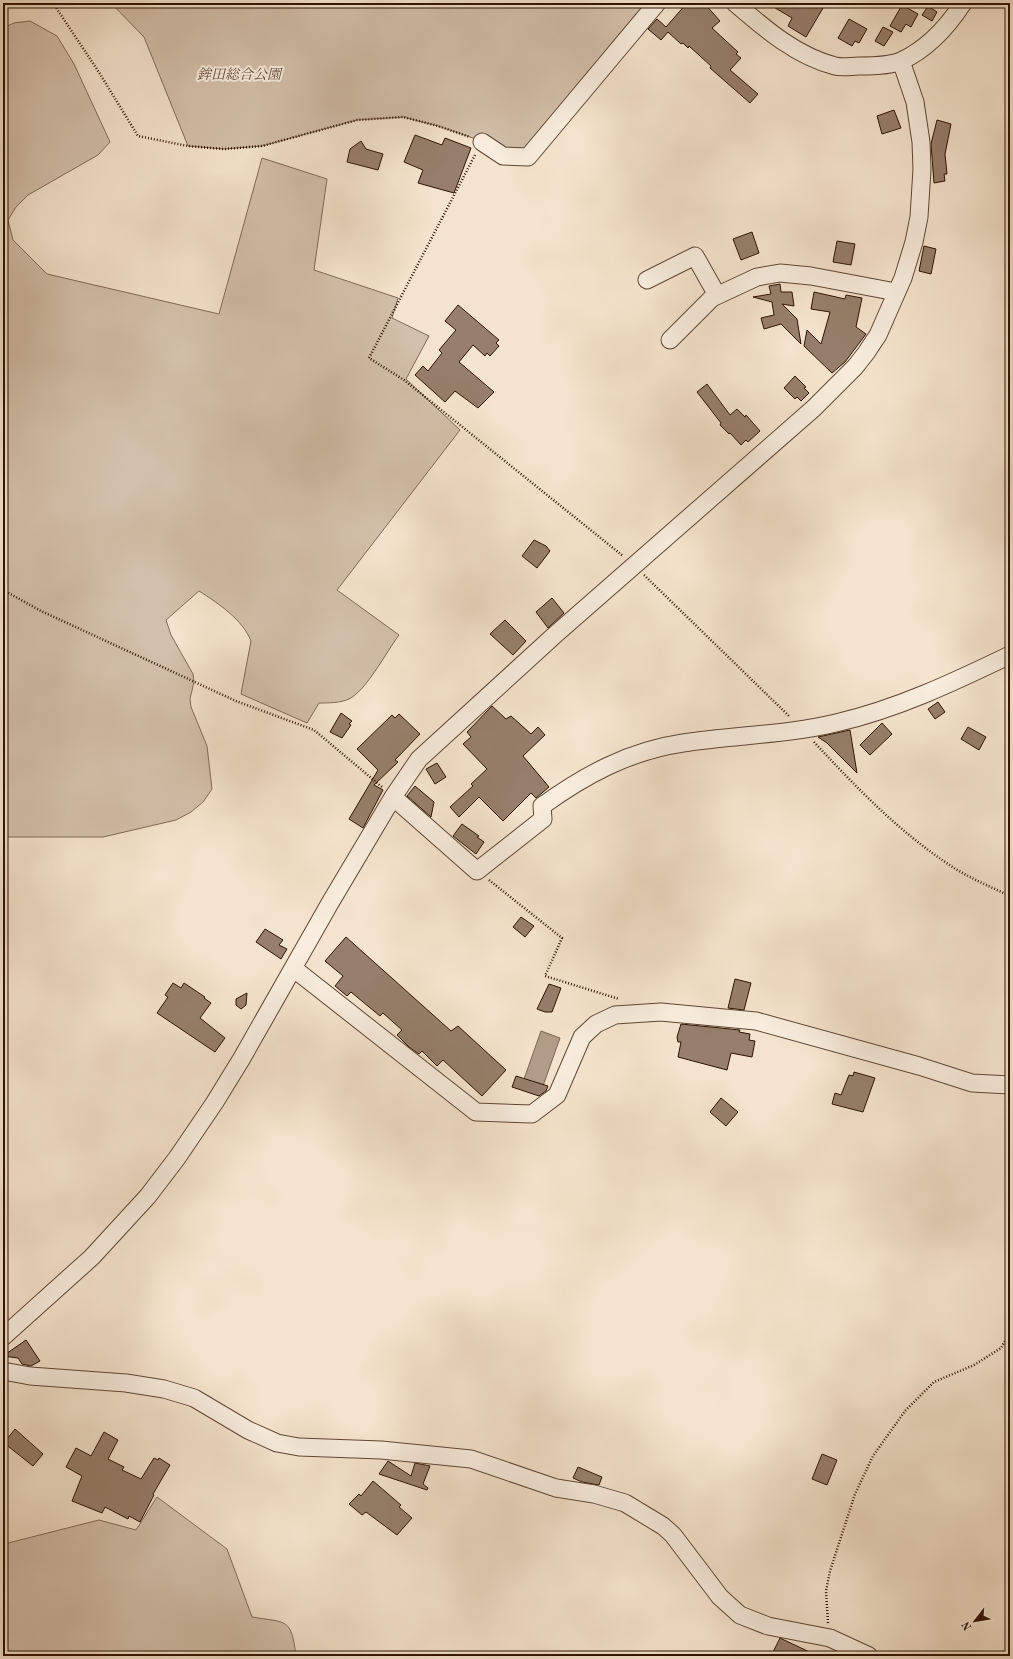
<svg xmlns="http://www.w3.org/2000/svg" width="1013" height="1659" viewBox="0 0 1013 1659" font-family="'Old Standard TT','Noto Serif JP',serif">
  <rect width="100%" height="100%" fill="#f5e4cd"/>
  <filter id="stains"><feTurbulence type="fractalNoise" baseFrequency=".005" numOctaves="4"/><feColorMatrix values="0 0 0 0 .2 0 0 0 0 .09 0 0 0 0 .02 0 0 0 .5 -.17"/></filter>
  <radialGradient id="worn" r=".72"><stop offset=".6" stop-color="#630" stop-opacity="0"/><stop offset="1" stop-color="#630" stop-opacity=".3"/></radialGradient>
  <path fill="#d3c0aa" stroke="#816956" d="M 111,3 L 657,3 L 528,157 L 438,126 L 403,117 L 357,120 L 262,146 L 224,149 L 188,146 L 144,37 Z
    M 30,21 L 57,36 L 74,64 L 110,142 L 98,155 L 28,195 L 16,207 L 8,220 L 13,240 L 47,274 L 219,314 L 262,158 L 327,179 L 314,270 L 398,298 L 392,318 L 429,336 L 406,379 L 460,430 L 337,590 L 399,635 C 387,651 366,691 349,699 C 340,703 329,703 319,703 L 307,723 L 241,694 L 251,641 C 243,620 218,603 199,591 L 166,620 L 171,635 L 193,674 L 194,682 L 190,699 L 191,707 L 207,746 L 212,789 L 203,802 L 191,812 L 176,820 L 103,837 L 3,837 L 3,28 L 14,23 Z
    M 157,1497 L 227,1549 L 252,1617 C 287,1623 291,1617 296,1656 L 3,1656 L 3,1548 L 8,1543 L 99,1520 L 136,1530 Z"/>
  <path fill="#b29d88" stroke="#7e6552" d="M 541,1031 L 560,1038 L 543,1086 L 524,1079 Z"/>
  <path fill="#967f6b" stroke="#2f1201" d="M 687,3 L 704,3 L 720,21 L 712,28 L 738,52 L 736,54 L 741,58 L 730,70 L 758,94 L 750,103 L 710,68 L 711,66 L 689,46 L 688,48 L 683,43 L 681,44 L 668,32 L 661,40 L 648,29 L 657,19 L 666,27 Z
    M 767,3 L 826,3 L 806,37 L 788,26 L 792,18 Z
    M 902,5 L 918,14 L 911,27 L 906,24 L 901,32 L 890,26 Z
    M 928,6 L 937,12 L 932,21 L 922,15 Z
    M 849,19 L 867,29 L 859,43 L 855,41 L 852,46 L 838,38 Z
    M 883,27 L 893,32 L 884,46 L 875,41 Z
    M 894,110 L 901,128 L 882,134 L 877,116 Z
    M 937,120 L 951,124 L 945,154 L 947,174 L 944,174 L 945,181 L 934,183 L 931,144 Z
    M 415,135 L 442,145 L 445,138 L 471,148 L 454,193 L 418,183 L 423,170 L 404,162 Z
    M 361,141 L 366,149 L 383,154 L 378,170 L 347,162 L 350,149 Z
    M 752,232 L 759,253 L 741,260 L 733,239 Z
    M 837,241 L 855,244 L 851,265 L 833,262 Z
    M 924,246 L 936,249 L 931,274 L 919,271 Z
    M 780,284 L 781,292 L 792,292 L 794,306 L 782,304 L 797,319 L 801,344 L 781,324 L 764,329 L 761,318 L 774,315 L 772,302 L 753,297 L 771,294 L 769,286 Z
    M 814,292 L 845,299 L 846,295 L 862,298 L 856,327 L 866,334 L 845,362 L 832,373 L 804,346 L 807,330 L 821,344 L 830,312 L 811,309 Z
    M 458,305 L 499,340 L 496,343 L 499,346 L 490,356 L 487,353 L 485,356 L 473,345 L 459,362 L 494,392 L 478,408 L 455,391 L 445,402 L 415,375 L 423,366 L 428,371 L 442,353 L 439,350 L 456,330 L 445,321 Z
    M 795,376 L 806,387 L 804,388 L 809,393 L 801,401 L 797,397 L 795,399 L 784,388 Z
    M 707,384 L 730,415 L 737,409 L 745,417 L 746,415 L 760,431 L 748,442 L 746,440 L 741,445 L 730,433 L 729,434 L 720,425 L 721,423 L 697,392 Z
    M 534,540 L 546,546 L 550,551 L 537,568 L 522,556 Z
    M 552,598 L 564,613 L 548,628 L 536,612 Z
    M 505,620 L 526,641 L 513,655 L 490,634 Z
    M 938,702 L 945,712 L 935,719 L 928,709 Z
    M 492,706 L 506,719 L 511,716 L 531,734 L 538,727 L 545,735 L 523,756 L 549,787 L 536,798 L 531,793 L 503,821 L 479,797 L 459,817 L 450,807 L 473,786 L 471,784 L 487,769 L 463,744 L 471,737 L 467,732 Z
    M 341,713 L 352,721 L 349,724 L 351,725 L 342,738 L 330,732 Z
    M 399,714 L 420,734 L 395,760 L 398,762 L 374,785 L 383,790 L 363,828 L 349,819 L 378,770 L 357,749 L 392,715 L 395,718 Z
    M 882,723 L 892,734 L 870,755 L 860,745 Z
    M 968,727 L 986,737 L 979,750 L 961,739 Z
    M 850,730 L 857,773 L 827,743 L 818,737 Z
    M 437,763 L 446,777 L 435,784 L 426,769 Z
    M 415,786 L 434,802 L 431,817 L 407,796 Z
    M 462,824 L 479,836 L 477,837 L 484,842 L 476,854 L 453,836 Z
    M 521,917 L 534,926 L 525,937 L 513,927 Z
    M 265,929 L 283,940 L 279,945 L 287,949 L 281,959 L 256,942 Z
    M 346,937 L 451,1031 L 458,1026 L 506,1070 L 482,1096 L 443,1060 L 437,1066 L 422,1051 L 419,1054 L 409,1047 L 397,1035 L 402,1030 L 383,1013 L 380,1016 L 351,992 L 347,996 L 335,986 L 343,976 L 325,961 Z
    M 735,979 L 751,983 L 744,1010 L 728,1008 Z
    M 173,983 L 181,988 L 184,983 L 205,997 L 204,998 L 211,1003 L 200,1018 L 225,1038 L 215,1052 L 157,1013 L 168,997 L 165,995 Z
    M 549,984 L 561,988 L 552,1012 L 545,1012 L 537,1009 Z
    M 247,993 L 246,1005 L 241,1009 L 236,1005 L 236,999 Z
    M 681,1024 L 740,1030 L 739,1032 L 750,1034 L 749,1040 L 755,1041 L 752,1057 L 731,1053 L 727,1070 L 678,1057 L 681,1042 L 678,1042 L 677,1037 Z
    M 854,1072 L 875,1078 L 863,1112 L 832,1104 L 835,1093 L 841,1095 L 849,1075 L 853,1076 Z
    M 516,1076 L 548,1086 L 546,1091 L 539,1096 L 512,1087 Z
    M 721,1098 L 738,1112 L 726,1126 L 710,1112 Z
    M 26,1340 L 40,1361 L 31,1366 L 22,1364 L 18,1358 L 3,1356 Z
    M 15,1429 L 43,1454 L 33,1466 L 4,1443 Z
    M 104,1432 L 118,1440 L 108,1459 L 124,1467 L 122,1470 L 141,1479 L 154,1458 L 158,1460 L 159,1458 L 170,1465 L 153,1494 L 154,1495 L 140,1522 L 129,1516 L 128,1519 L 105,1507 L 102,1513 L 72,1501 L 82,1476 L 66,1467 L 76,1448 L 91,1456 Z
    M 822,1454 L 837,1460 L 827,1485 L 812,1479 Z
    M 388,1461 L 411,1476 L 415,1463 L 430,1466 L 423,1484 L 428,1488 L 427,1490 L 379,1474 Z
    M 578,1467 L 602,1477 L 599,1485 L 582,1482 L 573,1478 Z
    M 373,1481 L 401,1505 L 399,1507 L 412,1518 L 397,1535 L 366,1512 L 362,1515 L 349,1504 L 359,1494 L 361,1496 Z
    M 780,1638 L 782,1639 L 818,1656 L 781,1656 L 773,1652 Z"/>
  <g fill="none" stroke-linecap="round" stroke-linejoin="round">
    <defs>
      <path id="minor" d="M 735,3 C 764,28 796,56 835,66 C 842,68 852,66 859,66 C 871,66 890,66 901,61 C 927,49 948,26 963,3
        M 482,142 L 503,156 L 528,157 L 657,3
        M 647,280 L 695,256 L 717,295
        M 670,340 L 712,298 L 757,277 L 780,273 L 811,276 L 896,292
        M 393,797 L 477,871 L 543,819 L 542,806 C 585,775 629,751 683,743 C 734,735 786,735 836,723 C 897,709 954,682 1010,655
        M 293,968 L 476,1112 L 532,1114 L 557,1095 L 582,1037 L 596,1024 L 615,1015 L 661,1012 L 756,1021 L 919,1066 L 972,1083 L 1010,1085
        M 3,1337 L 92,1257 L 148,1196 L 177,1158 L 215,1102 L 242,1058 L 330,903 L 393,797 L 419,759 L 557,633 L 814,408 L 855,367 L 866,353 L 878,335 L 903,278 L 914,242 L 919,217 L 922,169 L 921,142 L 915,102 L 901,61
        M 3,1371 L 30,1376 L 126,1383 L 164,1389 L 194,1398 L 248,1430 L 277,1443 L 299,1447 L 381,1450 L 471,1459 L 556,1488 L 594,1494 L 625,1503 L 663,1526 L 673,1535 L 720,1597 L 740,1615 L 768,1626 L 830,1638 L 869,1656"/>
    </defs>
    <use href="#minor" stroke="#604634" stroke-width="19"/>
    <path stroke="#2f1201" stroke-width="2.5" stroke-dasharray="1 2" stroke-linecap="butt" d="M 53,3 L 100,74 L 138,136 L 188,146 L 224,149 L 262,146 L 357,120 L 403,117 L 438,126 L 470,137
      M 475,155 L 369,358 L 404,380 L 623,556
      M 644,575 L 790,717
      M 3,590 L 41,611 L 236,701 L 314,730 L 382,787
      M 814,742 C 855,786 897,830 948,864 C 967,877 989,886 1010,896
      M 489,880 L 562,938 L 545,976 L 619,999
      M 828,1623 L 826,1591 L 830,1571 L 855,1494 L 873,1456 L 905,1411 L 934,1382 L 974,1365 L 1001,1348 L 1010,1332"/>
    <use href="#minor" stroke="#f8edde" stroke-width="17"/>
  </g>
  <g text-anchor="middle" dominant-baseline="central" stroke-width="4" stroke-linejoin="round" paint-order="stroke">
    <g font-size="14" font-style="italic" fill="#684f3c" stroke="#f8edde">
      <text x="239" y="75">鉾田総合公園</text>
    </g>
  </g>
  <rect width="1013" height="1659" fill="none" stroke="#f5e4cd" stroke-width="16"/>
  <rect x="4" y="4" width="1005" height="1651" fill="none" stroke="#2f1201" stroke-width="2"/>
  <rect x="8" y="8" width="997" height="1643" fill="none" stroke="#2f1201"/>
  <g transform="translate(975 1621) rotate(239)" stroke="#f8edde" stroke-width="3" paint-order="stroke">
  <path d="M0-3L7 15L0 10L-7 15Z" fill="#2f1201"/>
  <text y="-6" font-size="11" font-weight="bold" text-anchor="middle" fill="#2f1201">N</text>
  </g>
  <rect width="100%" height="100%" filter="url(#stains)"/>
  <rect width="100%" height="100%" fill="url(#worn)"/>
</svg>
